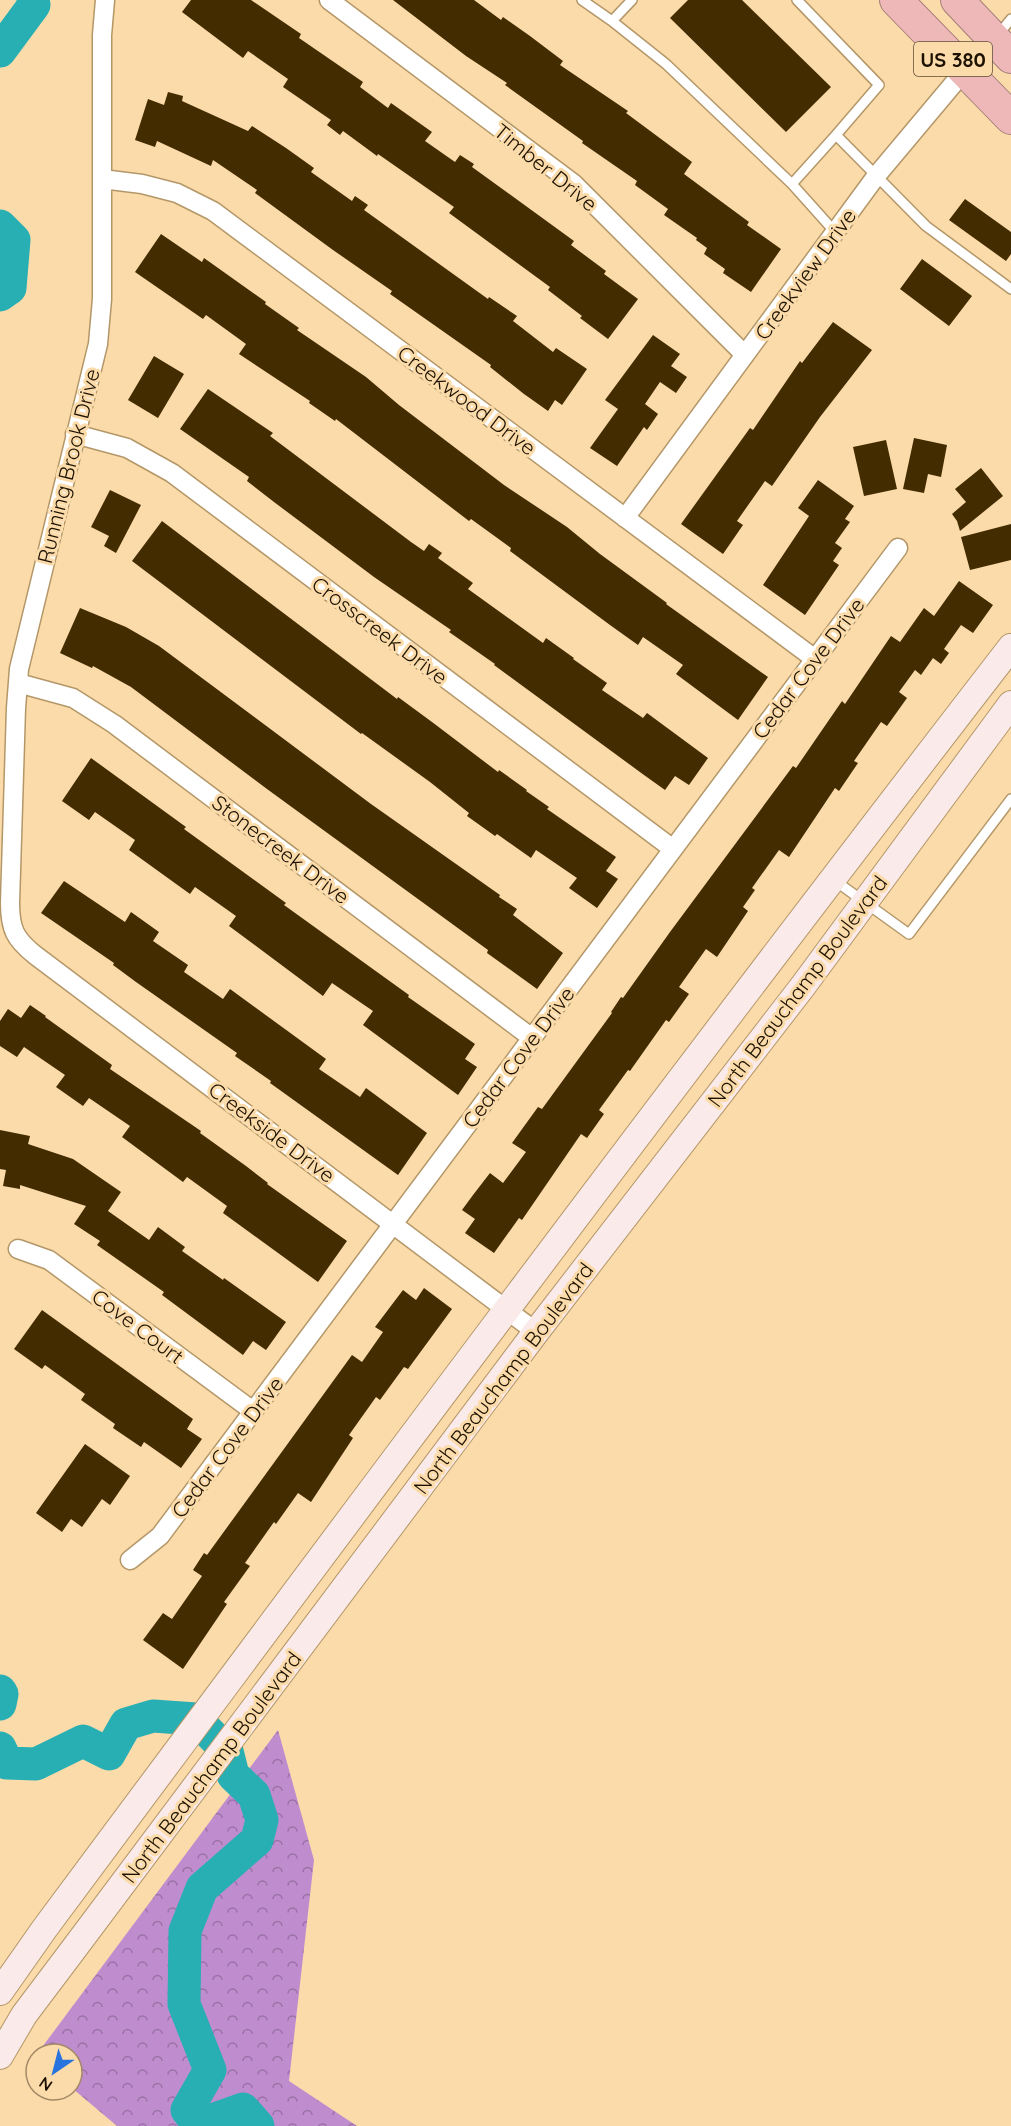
<svg xmlns="http://www.w3.org/2000/svg" width="1011" height="2126" viewBox="0 0 1011 2126" font-family="Quicksand,sans-serif">
  <defs>
    <pattern id="forest-crowns" width="20" height="18" patternUnits="userSpaceOnUse" patternTransform="scale(1.5)"><rect width="20" height="18" fill="#bf8cce"/><path d="M2 6a3 3 0 1 1 6 0M12 15a3 3 0 1 1 6 0" fill="none" stroke="#9a71a5"/></pattern>
  </defs>
  <rect width="100%" height="100%" fill="#fbdbaa"/>
  <path fill="url(#forest-crowns)" d="M 278,1730 L 314,1860 L 289,2081 L 357,2126 L 117,2126 L 72,2088 L 72,2054 L 37,2054 Z"/>
  <g fill="none" stroke-linecap="round" stroke-linejoin="round">
    <path stroke="#27afb4" stroke-width="33" d="M 0,51 L 34,5 L 33,0
      M 0,226 L 14,240 L 10,288 L 0,295
      M 0,1691 L 2,1694 L 0,1704
      M 0,1748 L 7,1763 L 36,1764 L 83,1741 L 109,1754 L 126,1724 L 153,1716 L 196,1719 L 227,1751 L 233,1775 L 254,1795 L 262,1820 L 257,1840 L 202,1888 L 185,1931 L 184,2004 L 210,2070 L 187,2110 L 198,2125 L 243,2109 L 258,2126"/>
  </g>
  <path fill="#432c00" d="M 191,0 L 251,0 L 301,34 L 299,38 L 363,82 L 360,87 L 388,108 L 391,103 L 432,132 L 425,141 L 455,162 L 460,155 L 474,164 L 472,167 L 574,241 L 571,245 L 606,271 L 604,274 L 638,299 L 608,339 L 580,318 L 582,316 L 548,290 L 550,287 L 449,213 L 454,207 L 378,154 L 377,156 L 343,131 L 340,135 L 327,125 L 331,120 L 283,87 L 288,79 L 248,51 L 243,58 L 182,12 Z
    M 393,0 L 474,0 L 501,20 L 503,17 L 530,36 L 563,61 L 560,65 L 628,111 L 626,113 L 692,162 L 684,174 L 749,222 L 747,225 L 781,249 L 751,292 L 723,273 L 725,269 L 704,254 L 707,248 L 696,240 L 697,238 L 664,215 L 668,209 L 635,185 L 637,181 L 582,143 L 583,141 L 505,85 L 507,83 L 466,56 Z
    M 688,0 L 742,0 L 831,87 L 786,132 L 670,18 Z
    M 168,92 L 183,96 L 182,101 L 248,131 L 252,126 L 286,148 L 314,168 L 311,172 L 352,201 L 355,196 L 368,205 L 364,210 L 488,299 L 489,297 L 517,316 L 513,321 L 553,352 L 556,348 L 587,369 L 562,405 L 555,400 L 548,411 L 524,394 L 490,367 L 491,365 L 390,294 L 392,291 L 333,250 L 255,193 L 257,190 L 213,160 L 211,166 L 157,141 L 155,147 L 135,140 L 148,99 L 164,105 Z
    M 965,199 L 1011,232 L 1011,254 L 1006,261 L 949,220 Z
    M 161,234 L 202,262 L 204,258 L 266,302 L 265,304 L 299,328 L 297,330 L 366,377 L 399,405 L 504,485 L 567,527 L 600,554 L 667,603 L 666,604 L 768,677 L 738,720 L 676,674 L 683,665 L 643,637 L 638,645 L 610,625 L 510,551 L 511,548 L 471,519 L 469,521 L 336,419 L 335,421 L 309,403 L 310,401 L 239,354 L 246,344 L 206,315 L 203,319 L 135,272 Z
    M 922,259 L 972,296 L 949,326 L 900,289 Z
    M 833,322 L 872,350 L 820,417 L 772,486 L 765,481 L 737,521 L 743,525 L 723,554 L 681,524 L 750,428 L 753,430 L 800,361 L 802,363 Z
    M 653,335 L 680,354 L 671,366 L 687,377 L 676,393 L 660,382 L 645,404 L 658,414 L 647,430 L 644,427 L 617,466 L 590,448 L 618,409 L 605,400 Z
    M 154,356 L 184,374 L 158,418 L 128,400 Z
    M 208,389 L 273,433 L 270,436 L 411,542 L 424,551 L 429,544 L 442,553 L 438,558 L 473,583 L 468,589 L 543,643 L 546,638 L 574,658 L 573,659 L 607,683 L 602,690 L 643,718 L 647,713 L 708,758 L 689,785 L 675,776 L 665,790 L 644,775 L 494,665 L 495,664 L 449,632 L 451,630 L 374,577 L 274,502 L 247,481 L 249,477 L 180,429 Z
    M 914,438 L 947,445 L 941,477 L 928,474 L 924,493 L 903,489 Z
    M 886,440 L 897,489 L 864,496 L 853,447 Z
    M 981,468 L 1003,496 L 960,531 L 957,521 L 952,514 L 966,502 L 955,489 Z
    M 818,480 L 854,506 L 845,519 L 850,522 L 835,543 L 842,548 L 833,561 L 839,565 L 805,615 L 763,585 L 809,516 L 798,508 Z
    M 110,490 L 141,505 L 116,553 L 104,546 L 109,536 L 91,527 Z
    M 162,521 L 397,699 L 398,697 L 432,722 L 498,772 L 499,770 L 527,790 L 526,791 L 549,807 L 547,809 L 616,857 L 606,871 L 618,879 L 597,908 L 569,888 L 577,878 L 536,850 L 531,858 L 497,834 L 495,836 L 467,816 L 469,813 L 430,782 L 362,733 L 361,734 L 132,561 Z
    M 1011,524 L 1011,560 L 970,570 L 961,537 Z
    M 959,581 L 993,605 L 973,633 L 961,625 L 944,649 L 949,653 L 941,664 L 933,658 L 921,675 L 915,670 L 899,692 L 907,698 L 887,726 L 881,722 L 854,761 L 858,763 L 839,791 L 835,788 L 789,857 L 779,850 L 752,888 L 755,890 L 743,907 L 748,911 L 717,957 L 706,949 L 679,987 L 689,994 L 669,1022 L 666,1020 L 630,1071 L 628,1070 L 599,1110 L 604,1114 L 587,1138 L 581,1134 L 522,1220 L 519,1218 L 494,1253 L 465,1233 L 475,1219 L 462,1210 L 473,1195 L 490,1173 L 503,1183 L 526,1152 L 512,1143 L 538,1107 L 542,1109 L 612,1013 L 611,1012 L 621,997 L 623,998 L 670,932 L 793,766 L 796,768 L 842,701 L 845,704 L 891,636 L 900,642 L 924,608 L 934,616 Z
    M 80,608 L 126,627 L 159,646 L 371,804 L 500,895 L 499,897 L 517,909 L 513,915 L 563,953 L 537,989 L 487,953 L 488,950 L 267,789 L 131,687 L 93,666 L 92,668 L 60,653 Z
    M 91,758 L 186,827 L 184,829 L 286,903 L 284,905 L 409,995 L 408,997 L 475,1044 L 465,1059 L 477,1067 L 458,1095 L 363,1025 L 373,1011 L 332,983 L 323,996 L 229,926 L 236,916 L 195,887 L 190,894 L 129,850 L 135,840 L 95,812 L 89,820 L 62,801 Z
    M 64,881 L 125,922 L 131,912 L 159,932 L 153,941 L 188,965 L 184,972 L 223,999 L 230,989 L 326,1059 L 319,1069 L 360,1097 L 366,1088 L 427,1133 L 398,1175 L 270,1083 L 271,1081 L 235,1056 L 237,1053 L 136,982 L 113,965 L 114,963 L 41,913 Z
    M 30,1005 L 46,1016 L 45,1017 L 112,1065 L 110,1069 L 201,1131 L 200,1133 L 246,1166 L 268,1183 L 267,1184 L 347,1241 L 318,1282 L 223,1213 L 227,1206 L 187,1177 L 183,1182 L 122,1137 L 130,1126 L 89,1098 L 83,1106 L 56,1087 L 65,1075 L 24,1047 L 17,1057 L 0,1046 L 0,1021 L 8,1009 L 21,1018 Z
    M 0,1130 L 30,1136 L 28,1144 L 73,1159 L 121,1192 L 108,1211 L 149,1240 L 158,1227 L 185,1247 L 182,1251 L 223,1280 L 224,1278 L 286,1322 L 266,1350 L 253,1341 L 243,1355 L 162,1295 L 164,1292 L 97,1245 L 100,1241 L 74,1224 L 86,1206 L 20,1185 L 20,1189 L 3,1186 L 6,1170 L 0,1169 Z
    M 424,1288 L 452,1309 L 408,1369 L 404,1367 L 380,1400 L 376,1397 L 349,1435 L 353,1438 L 311,1502 L 298,1493 L 276,1524 L 274,1522 L 245,1563 L 250,1566 L 224,1602 L 227,1604 L 183,1669 L 143,1640 L 163,1613 L 172,1619 L 202,1576 L 193,1570 L 204,1553 L 207,1555 L 352,1355 L 362,1362 L 383,1332 L 375,1327 L 403,1290 L 416,1300 Z
    M 42,1310 L 193,1419 L 187,1429 L 202,1439 L 181,1468 L 144,1442 L 141,1447 L 113,1428 L 115,1424 L 81,1400 L 85,1394 L 45,1365 L 42,1369 L 14,1349 Z
    M 85,1444 L 130,1476 L 110,1505 L 102,1499 L 82,1527 L 71,1519 L 62,1532 L 36,1513 Z"/>
  <g fill="none" stroke-linecap="round" stroke-linejoin="round">
    <defs>
      <path id="lane" d="M 582,0 L 612,21 L 666,64 L 792,184
        M 797,0 L 879,85 L 836,135 L 926,226 L 1011,289
        M 612,21 L 632,0
        M 997,36 L 1011,19
        M 835,232 L 792,184 L 836,135
        M 834,880 L 909,934 L 1011,799"/>
      <path id="street" d="M 105,0 L 102,35 L 102,299 L 98,344 L 19,669 L 16,708 L 10,903 C 10,929 15,939 35,955 L 536,1332
        M 329,0 L 574,184 L 745,355
        M 102,179 L 142,184 L 177,193 L 213,211 L 815,659
        M 75,434 L 127,448 L 172,473 L 673,849
        M 625,518 L 877,175 L 965,70 L 995,39
        M 18,683 L 73,698 L 114,724 L 532,1038
        M 18,1249 L 49,1260 L 253,1411
        M 130,1560 L 160,1536 L 898,548"/>
      <path id="secondary" d="M 0,1992 L 45,1928 C 364,1499 684,1070 1011,647
        M 0,2056 L 24,2015 L 73,1950 L 536,1332 L 803,986 L 1011,704"/>
      <path id="highway" d="M 896,0 L 1011,118
        M 957,0 L 1011,57"/>
    </defs>
    <use href="#lane" stroke="#b49768" stroke-width="12"/>
    <use href="#street" stroke="#b49768" stroke-width="21"/>
    <use href="#secondary" stroke="#b49768" stroke-width="28"/>
    <use href="#highway" stroke="#a47e78" stroke-width="34"/>
    <use href="#lane" stroke="#fff" stroke-width="9"/>
    <use href="#street" stroke="#fff" stroke-width="18"/>
    <use href="#secondary" stroke="#faeaea" stroke-width="26"/>
    <use href="#highway" stroke="#eeb8b8" stroke-width="32"/>
  </g>
  <g text-anchor="middle" dominant-baseline="central" stroke-width="6" stroke-linejoin="round" paint-order="stroke">
    <rect fill="#fbdbaa" stroke="#5f4e34" stroke-width="1.5" x="914" y="42" width="78" height="34" rx="4.5"/>
    <g font-size="20" font-weight="bold" fill="#1c1101">
      <text x="953" y="59">US 380</text>
    </g>
    <g font-size="21" fill="#1c1101" stroke="#fbdbaa">
      <text transform="translate(546 167) rotate(39)">Timber Drive</text>
      <text transform="translate(805 274) rotate(-54)">Creekview Drive</text>
      <text transform="translate(467 400) rotate(37)">Creekwood Drive</text>
      <text transform="translate(68 466) rotate(-76)">Running Brook Drive</text>
      <text transform="translate(380 630) rotate(37)">Crosscreek Drive</text>
      <text transform="translate(808 668) rotate(-53)">Cedar Cove Drive</text>
      <text transform="translate(281 849) rotate(37)">Stonecreek Drive</text>
      <text transform="translate(797 991) rotate(-53)">North Beauchamp Boulevard</text>
      <text transform="translate(518 1057) rotate(-53)">Cedar Cove Drive</text>
      <text transform="translate(272 1132) rotate(37)">Creekside Drive</text>
      <text transform="translate(138 1326) rotate(37)">Cove Court</text>
      <text transform="translate(503 1378) rotate(-53)">North Beauchamp Boulevard</text>
      <text transform="translate(227 1447) rotate(-53)">Cedar Cove Drive</text>
      <text transform="translate(211 1767) rotate(-53)">North Beauchamp Boulevard</text>
    </g>
  </g>
  <g transform="translate(54 2072) rotate(215)"><circle r="28" fill="#fbdbaa" stroke="#a28a66" stroke-width="1.5"/>
  <path d="M0-4.5L10 22L0 15L-10 22Z" fill="#2973df"/>
  <text y="-9" font-size="16" font-weight="bold" text-anchor="middle" fill="#1c1101">N</text>
  </g>
</svg>
